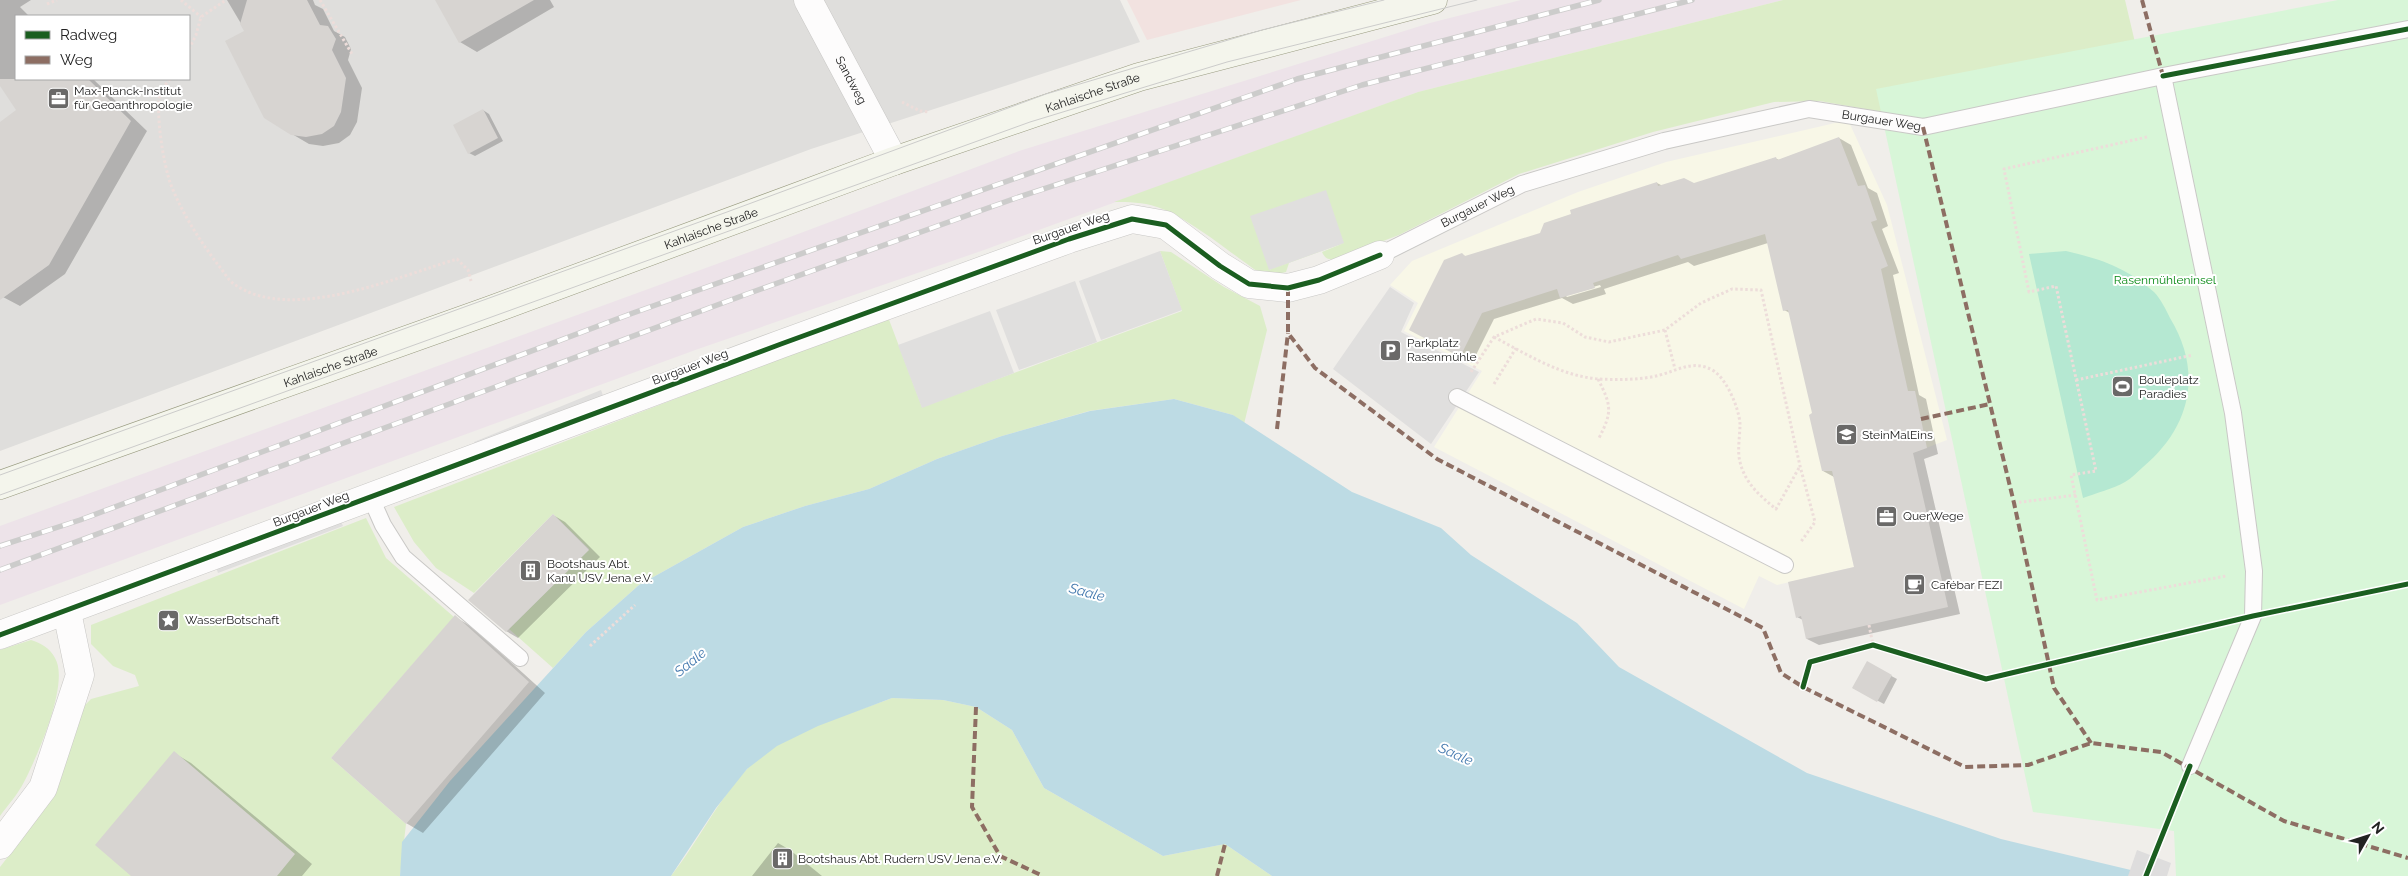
<svg xmlns="http://www.w3.org/2000/svg" width="2408" height="876" viewBox="0 0 2408 876" font-family="Raleway,sans-serif">
  <rect width="100%" height="100%" fill="#f0eeea"/>
  <path fill="#dfdedc" fill-rule="evenodd" d="M 0,0 L 1120,0 L 1140,42 L 811,149 L 0,451 ZM 16,16 L 189,16 L 189,79 L 16,79 Z"/>
  <path fill="#f2e2e0" d="M 1127,0 L 1301,0 L 1147,40 Z"/>
  <path fill="#ede3e9" d="M 1521,0 L 1783,0 L 1418,92 L 984,250 L 698,349 L 0,605 L 0,526 L 755,250 L 1019,151 L 1430,23 Z"/>
  <path fill="#f8f7e7" d="M 1848,120 L 1887,205 L 1947,440 L 1913,453 L 1832,471 L 1854,567 L 1777,585 L 1759,576 L 1744,609 L 1434,447 L 1482,371 L 1404,331 L 1418,303 L 1390,285 L 1412,261 L 1578,192 L 1666,162 Z"/>
  <path fill="#dcedc8" d="M 1783,0 L 2125,0 L 2141,68 L 1899,115 L 1820,101 L 1774,102 L 1653,132 L 1519,174 L 1399,235 L 1336,259 C 1329,260 1325,259 1322,252 L 1344,243 L 1269,270 L 1289,263 L 1286,272 L 1273,275 L 1258,272 C 1231,253 1186,216 1157,207 C 1142,202 1129,202 1114,202 L 1418,92 Z
    M 1160,251 L 1171,252 L 1224,287 L 1260,306 L 1267,330 L 1244,424 L 1233,415 L 1174,399 L 1089,411 L 1002,436 L 937,459 L 869,489 L 805,506 L 743,527 L 639,585 L 586,632 L 553,668 L 509,629 L 589,549 L 553,514 L 474,593 L 436,568 L 414,542 L 394,507 L 888,317 L 922,407 L 1182,311 Z
    M 366,518 L 386,558 L 454,617 L 331,758 L 406,824 L 400,876 L 0,876 L 0,867 L 41,814 L 57,785 L 84,706 L 91,699 L 139,686 L 135,675 L 113,666 L 91,644 L 91,625 Z
    M 31,640 C 41,643 50,648 55,658 C 70,683 37,757 24,782 C 18,794 8,805 0,816 L 0,650 Z
    M 892,698 L 943,700 L 976,707 L 1012,730 L 1044,788 L 1163,856 L 1225,844 L 1272,876 L 671,876 C 698,842 716,803 746,770 C 780,733 845,716 892,698 Z"/>
  <path fill="#d8f6d8" d="M 2338,0 L 2408,0 L 2408,876 L 2176,876 L 2174,831 L 2033,812 L 1876,89 Z"/>
  <path fill="#b5e8d2" d="M 2066,251 C 2101,259 2127,268 2154,292 C 2161,299 2166,310 2170,318 C 2203,372 2191,427 2143,467 C 2137,472 2132,478 2125,482 C 2113,489 2096,493 2083,498 L 2029,254 Z"/>
  <path fill="#e0dfde" d="M 1326,190 L 1344,243 L 1269,270 L 1250,216 Z
    M 1160,251 L 1182,310 L 1101,340 L 1079,281 Z
    M 1075,281 L 1097,342 L 1019,370 L 996,310 Z
    M 1390,287 L 1414,303 L 1401,332 L 1479,372 L 1431,444 L 1333,369 Z
    M 990,311 L 1014,373 L 922,408 L 898,345 Z
    M 601,390 L 605,401 L 479,452 L 474,442 Z
    M 339,517 L 343,526 L 218,573 L 215,564 Z"/>
  <path fill="#bddbe4" d="M 1174,399 L 1233,415 L 1352,492 L 1441,528 L 1471,555 L 1577,623 L 1619,667 L 1807,773 L 2001,839 L 2156,876 L 1272,876 L 1225,844 L 1163,856 L 1044,788 L 1012,730 L 976,707 L 943,700 L 892,698 L 818,726 L 777,746 L 747,769 L 716,808 L 671,876 L 400,876 L 402,842 L 450,781 L 586,632 L 639,585 L 743,527 L 805,506 L 869,489 L 937,459 L 1002,436 L 1090,411 Z"/>
  <path fill="#dedddd" d="M 2137,850 L 2171,863 L 2167,876 L 2128,876 Z"/>
  <path fill="#0003" fill-rule="evenodd" d="M 0,0 L 31,0 L 20,7 L 29,16 L 16,16 L 16,79 L 93,79 L 147,131 L 65,274 L 20,306 L 3,297 L 0,292 L 0,124 L 18,111 L 0,84 Z
    M 227,0 L 313,0 L 315,5 L 323,9 L 334,31 L 345,37 L 351,49 L 348,60 L 362,88 L 357,122 L 350,135 L 339,143 L 323,146 L 309,144 L 292,134 L 246,32 Z
    M 436,0 L 550,0 L 554,7 L 477,52 L 460,42 Z
    M 483,110 L 489,114 L 503,141 L 475,156 L 469,153 Z
    M 1839,138 L 1851,145 L 1868,188 L 1877,193 L 1888,226 L 1882,229 L 1899,273 L 1893,275 L 1919,395 L 1926,399 L 1938,454 L 1924,459 L 1960,614 L 1819,645 L 1807,639 L 1803,620 L 1797,617 L 1856,568 L 1834,477 L 1823,471 L 1814,414 L 1790,313 L 1784,310 L 1768,243 L 1694,266 L 1688,262 L 1604,289 L 1606,294 L 1573,304 L 1562,298 L 1494,319 L 1472,363 L 1422,336 L 1462,254 L 1466,257 L 1541,234 L 1657,183 L 1663,186 L 1694,184 L 1775,158 L 1779,160 ZM 1600,285 L 1601,287 L 1567,297 L 1565,295 Z
    M 553,515 L 565,522 L 600,557 L 518,638 L 506,631 Z
    M 455,617 L 472,627 L 545,693 L 423,833 L 406,823 Z
    M 1867,663 L 1897,679 L 1884,704 L 1853,688 Z
    M 174,753 L 191,763 L 312,864 L 302,876 L 133,876 Z
    M 778,843 L 790,850 L 822,876 L 752,876 Z"/>
  <path fill="#d7d4d1" d="M 247,0 L 307,0 L 320,25 L 328,26 L 336,39 L 332,50 L 346,78 L 341,112 L 334,126 L 322,134 L 306,137 L 291,135 L 264,118 L 225,41 L 244,31 L 240,24 Z
    M 435,0 L 534,0 L 459,43 Z
    M 0,79 L 88,79 L 131,121 L 49,265 L 0,300 L 0,122 L 16,110 L 0,86 Z
    M 483,109 L 498,138 L 468,154 L 453,125 Z
    M 1839,137 L 1858,186 L 1865,185 L 1877,220 L 1871,222 L 1888,266 L 1881,269 L 1908,391 L 1915,391 L 1927,448 L 1913,453 L 1948,607 L 1806,639 L 1801,616 L 1796,618 L 1788,582 L 1854,567 L 1832,471 L 1822,471 L 1809,415 L 1812,413 L 1788,310 L 1783,311 L 1765,234 L 1681,259 L 1678,255 L 1593,283 L 1595,288 L 1560,298 L 1557,289 L 1482,313 L 1460,357 L 1409,330 L 1444,260 L 1462,253 L 1465,256 L 1540,233 L 1544,223 L 1571,214 L 1570,210 L 1657,182 L 1658,186 L 1684,178 L 1694,183 L 1776,157 L 1777,160 Z
    M 553,514 L 589,550 L 506,632 L 468,600 Z
    M 455,615 L 529,682 L 406,824 L 331,758 Z
    M 1867,661 L 1892,675 L 1877,702 L 1852,688 Z
    M 174,751 L 295,854 L 277,876 L 131,876 L 95,845 Z"/>
  <g fill="none" stroke-linecap="round" stroke-linejoin="round">
    <defs>
      <g id="service">
        <path d="M 2163,76 L 2233,413 L 2254,571 L 2253,616 L 2190,766"/>
        <path id="s1" d="M 1380,255 L 1522,184 L 1664,141 L 1809,109 L 1923,127 L 2163,76 L 2408,29"/>
        <path d="M 1457,397 L 1785,565"/>
        <path d="M 371,498 L 383,525 L 403,557 L 520,658"/>
      </g>
      <g id="minor">
        <path id="s2" d="M 808,0 L 894,161"/>
        <path d="M 0,635 L 781,344 L 1069,239 L 1132,219 L 1166,225 L 1220,266 L 1249,284 L 1288,288 L 1319,280 L 1380,255"/>
        <path d="M 0,845 L 43,788 L 80,675 L 67,612"/>
      </g>
      <g id="secondary">
        <path id="s3" d="M 0,485 L 491,310 L 894,161 L 1139,77 L 1433,0"/>
      </g>
    </defs>
    <use href="#service" stroke="#c9c8c6" stroke-width="18"/>
    <use href="#minor" stroke="#c9c8c6" stroke-width="29"/>
    <use href="#secondary" stroke="#999b80" stroke-width="29"/>
    <path stroke="#edddda" stroke-width="3" stroke-dasharray="2.5 2.5" stroke-linecap="butt" d="M 181,0 L 201,17
      M 320,0 L 352,54
      M 47,4 L 57,0
      M 189,49 L 196,35 L 201,17 L 226,0
      M 170,79 C 167,83 163,87 161,91 C 154,109 164,167 171,185 C 183,215 200,241 219,266 C 224,272 228,280 234,284 C 290,324 397,277 457,259 L 468,270 L 471,281
      M 902,102 L 920,111 L 929,112
      M 2147,137 L 2004,169 L 2029,292 L 2056,286 L 2096,471 L 2071,475 L 2097,600 L 2226,576
      M 1665,330 L 1675,369
      M 1494,337 C 1528,355 1561,376 1599,379 C 1619,380 1641,380 1660,375 C 1679,370 1694,359 1714,371 C 1727,380 1739,408 1740,424 C 1740,436 1737,451 1740,462 C 1745,483 1760,496 1776,509 L 1800,466
      M 1471,372 L 1494,337 L 1536,319 L 1563,323 L 1585,337 L 1609,342 L 1665,330 L 1701,303 L 1732,289 L 1761,290 L 1800,466 L 1815,522 L 1800,543
      M 1598,379 C 1611,405 1613,411 1599,438
      M 2076,380 L 2193,355
      M 1494,384 L 1516,348
      M 2014,503 L 2076,495
      M 2281,610 L 2408,584
      M 1869,625 L 1873,645
      M 590,646 L 635,605
      M 1803,687 L 1810,662 L 1873,645 L 1986,679 L 2219,624"/>
    <use href="#service" stroke="#fdfcfc" stroke-width="16"/>
    <use href="#minor" stroke="#fdfcfc" stroke-width="28"/>
    <use href="#secondary" stroke="#f4f5ec" stroke-width="28"/>
    <path stroke="#cccccb" stroke-width="1" d="M 0,475 L 727,212 L 1046,94 L 1262,30 L 1384,0
      M 0,495 L 1030,122 L 1227,62 L 1477,0"/>
    <defs>
      <path id="rail" d="M 0,546 L 80,520 L 633,313 L 1297,79 L 1599,0
        M 0,570 L 747,294 L 1016,198 L 1362,85 L 1692,0"/>
    </defs>
    <use href="#rail" stroke="#cccccb" stroke-width="5.5"/>
    <use href="#rail" stroke="#fff" stroke-width="4" stroke-dasharray="11" stroke-linecap="butt"/>
    <path stroke="#8d6e63" stroke-width="4" stroke-dasharray="8 4" stroke-linecap="butt" d="M 2142,0 L 2163,76
      M 1923,127 L 2014,503 L 2054,688 L 2091,743
      M 1288,288 L 1288,333 L 1315,368 L 1437,459 L 1763,628 L 1781,673 L 1803,687 L 1965,767 L 2028,765 L 2091,743 L 2161,752 L 2284,821 L 2408,858
      M 1921,419 L 1990,404
      M 1277,429 L 1288,333
      M 976,707 L 972,807 L 1000,856 L 1043,876
      M 1217,876 L 1225,844"/>
    <defs>
      <path id="cycleway" d="M 2163,76 L 2408,29
        M 0,635 L 781,344 L 1069,239 L 1132,219 L 1166,225 L 1220,266 L 1249,284 L 1288,288 L 1319,280 L 1380,255
        M 1803,687 L 1810,662 L 1873,645 L 1986,679 L 2253,616 L 2408,584
        M 2146,876 L 2190,766"/>
    </defs>
    <use href="#cycleway" stroke="#fff" stroke-width="8"/>
    <use href="#cycleway" stroke="#1b5e20" stroke-width="5"/>
  </g>
  <defs>
    <symbol id="office-square" viewBox="-11 -11 22 22"><rect x="-9" y="-9" width="18" height="18" rx="4" fill="#6a6968" stroke="#fff"/><path d="M-6-3h4V-5.5h4V-3h4V5H-6ZM-1-4.5V-3h2v-1.5ZM-6 0V1H6V0Z" fill="#fff"/></symbol>
    <symbol id="parking-square" viewBox="-11 -11 22 22"><rect x="-9" y="-9" width="18" height="18" rx="4" fill="#6a6968" stroke="#fff"/><path d="M-3.5-5.5H1a3.5 3.5 0 0 1 0 7H-1V5.5H-3.5ZM-1-3.4V-.6H.8a1.4 1.4 0 0 0 0-2.8Z" fill="#fff"/></symbol>
    <symbol id="stadium-square" viewBox="-11 -11 22 22"><rect x="-9" y="-9" width="18" height="18" rx="4" fill="#6a6968" stroke="#fff"/><path d="M0-5a6.5 5 0 1 0 0 10a6.5 5 0 1 0 0-10ZM-3.5-1.8h7v3.6h-7Z" fill="#fff"/></symbol>
    <symbol id="school-square" viewBox="-11 -11 22 22"><rect x="-9" y="-9" width="18" height="18" rx="4" fill="#6a6968" stroke="#fff"/><path d="M0-5L7-2L0 1L-7-2ZM-4 1L0 2.5L4 1V4Q0 6-4 4Z" fill="#fff"/></symbol>
    <symbol id="building-square" viewBox="-11 -11 22 22"><rect x="-9" y="-9" width="18" height="18" rx="4" fill="#6a6968" stroke="#fff"/><path d="M-4-6H4V6H1V3H-1V6H-4ZM-2.5-4.3h1.7v1.8h-1.7ZM.8-4.3h1.7v1.8H.8ZM-2.5-1h1.7V.8h-1.7ZM.8-1h1.7V.8H.8Z" fill="#fff"/></symbol>
    <symbol id="cafe-square" viewBox="-11 -11 22 22"><rect x="-9" y="-9" width="18" height="18" rx="4" fill="#6a6968" stroke="#fff"/><path d="M-5.5-4.5H6V0H3Q3 3.5 0 3.5H-2.5Q-5.5 3.5-5.5 0ZM3-3.2v2h1.7v-2ZM-6 4.5H4V6H-6Z" fill="#fff"/></symbol>
    <symbol id="sight-square" viewBox="-11 -11 22 22"><rect x="-9" y="-9" width="18" height="18" rx="4" fill="#6a6968" stroke="#fff"/><path d="M0-6L1.8-2.2L6-1.7L2.9 1.2L3.7 5.4L0 3.3L-3.7 5.4L-2.9 1.2L-6-1.7L-1.8-2.2Z" fill="#fff"/></symbol>
  </defs>
  <g fill-rule="evenodd">
    <use href="#office-square" x="46" y="86" width="25" height="25"/>
    <use href="#parking-square" x="1378" y="338" width="25" height="25"/>
    <use href="#stadium-square" x="2110" y="374" width="25" height="25"/>
    <use href="#school-square" x="1834" y="422" width="25" height="25"/>
    <use href="#office-square" x="1874" y="504" width="25" height="25"/>
    <use href="#building-square" x="518" y="558" width="25" height="25"/>
    <use href="#cafe-square" x="1902" y="572" width="25" height="25"/>
    <use href="#sight-square" x="156" y="608" width="25" height="25"/>
    <use href="#building-square" x="770" y="846" width="25" height="25"/>
  </g>
  <g text-anchor="middle" dominant-baseline="central" stroke-width="4" stroke-linejoin="round" paint-order="stroke">
    <g font-size="12" fill="#222" stroke="#fff">
      <text stroke="none"><textPath href="#s2" startOffset="91">Sandweg</textPath></text>
      <text stroke="none"><textPath href="#s3" startOffset="1161">Kahlaische Straße</textPath></text>
      <text stroke="none"><textPath href="#s1" startOffset="529">Burgauer Weg</textPath></text>
      <text stroke="none"><textPath href="#s1" startOffset="109">Burgauer Weg</textPath></text>
      <text stroke="none"><textPath href="#s3" startOffset="756">Kahlaische Straße</textPath></text>
      <text transform="translate(1071 228) rotate(-19)">Burgauer Weg</text>
      <text stroke="none"><textPath href="#s3" startOffset="351">Kahlaische Straße</textPath></text>
      <text transform="translate(690 367) rotate(-21)">Burgauer Weg</text>
      <text transform="translate(311 509) rotate(-21)">Burgauer Weg</text>
    </g>
    <g font-size="12" fill="#222" stroke="#fff" text-anchor="start">
      <text x="74" y="91">Max-Planck-Institut<tspan x="74" dy="14">für Geoanthropologie</tspan></text>
      <text x="1407" y="343">Parkplatz<tspan x="1407" dy="14">Rasenmühle</tspan></text>
      <text x="2139" y="380">Bouleplatz<tspan x="2139" dy="14">Paradies</tspan></text>
      <text x="1862" y="435">SteinMalEins</text>
      <text x="1903" y="516">QuerWege</text>
      <text x="547" y="564">Bootshaus Abt.<tspan x="547" dy="14">Kanu USV Jena e.V.</tspan></text>
      <text x="1931" y="585">Cafébar FEZI</text>
      <text x="185" y="620">WasserBotschaft</text>
      <text x="798" y="859">Bootshaus Abt. Rudern USV Jena e.V.</text>
    </g>
    <g font-size="12" fill="#078813" stroke="#fff">
      <text x="2165" y="280">Rasenmühleninsel</text>
    </g>
    <g font-size="14" font-style="italic" fill="#457aaf" stroke="#fff">
      <text transform="translate(1087 592) rotate(15)">Saale</text>
      <text transform="translate(690 662) rotate(-39)">Saale</text>
      <text transform="translate(1456 754) rotate(24)">Saale</text>
    </g>
  </g>
  <rect x="15" y="15" width="175" height="65" fill="#ffffff" stroke="#a7a7a7"/>
  <rect x="25" y="31" width="25" height="8" fill="#1b5e20" stroke="#a7a7a7"/>
  <text x="60" y="40" font-size="15" fill="#222222">Radweg</text>
  <rect x="25" y="56" width="25" height="8" fill="#8d6e63" stroke="#a7a7a7"/>
  <text x="60" y="65" font-size="15" fill="#222222">Weg</text>
  <g transform="translate(2368 836) rotate(51)" stroke="#ffffff" stroke-width="4" paint-order="stroke">
  <path d="M0-4L9 19L0 12L-9 19Z" fill="#222222"/>
  <text y="-8" font-size="14" font-weight="bold" text-anchor="middle" fill="#222222">N</text>
  </g>
</svg>
